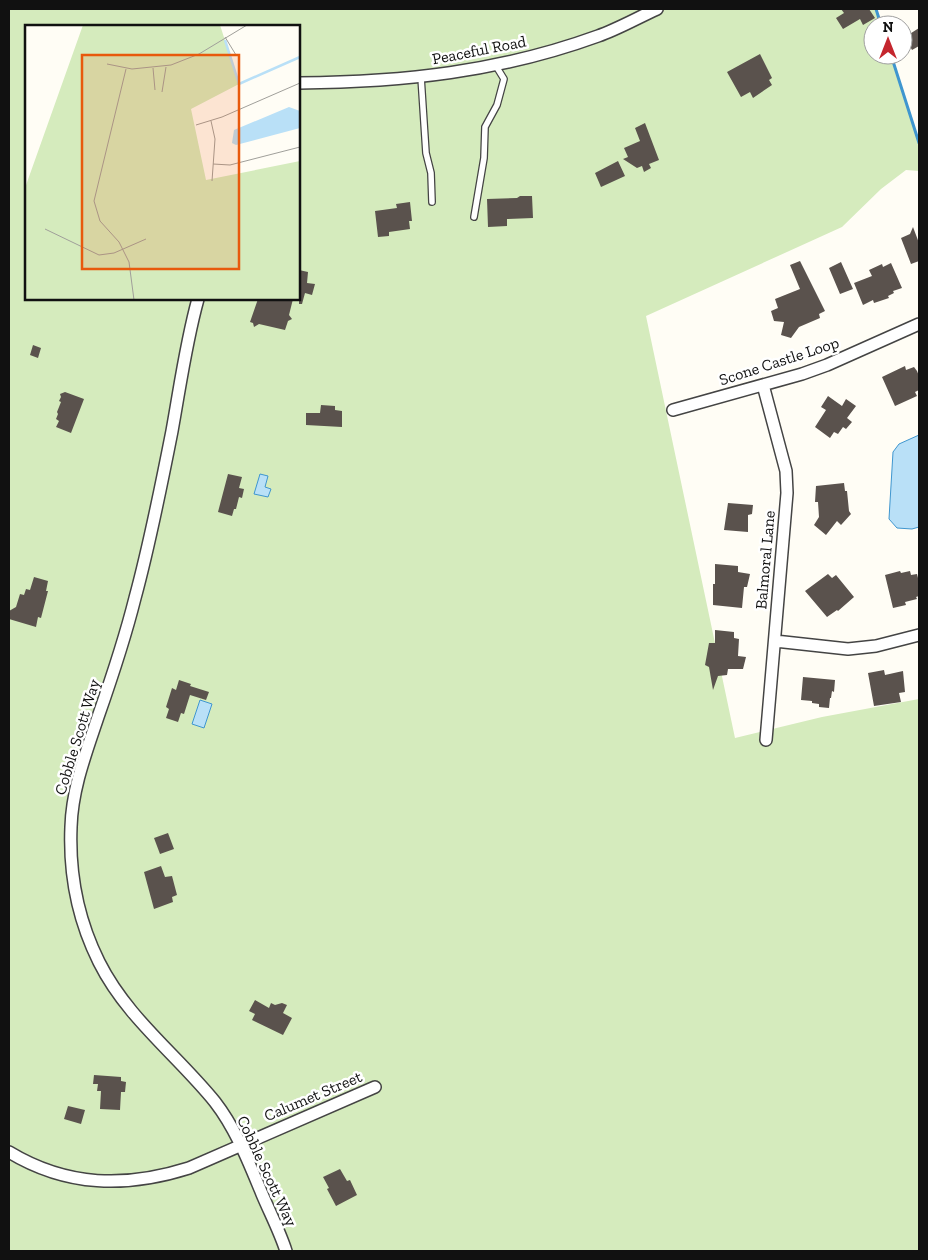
<svg xmlns="http://www.w3.org/2000/svg" width="928" height="1260" viewBox="0 0 928 1260" font-family="'Zilla Slab',serif">
  <rect width="100%" height="100%" fill="#fffdf5"/>
  <path fill="#d5ebbd" fill-rule="evenodd" d="M 9,9 L 876,9 L 881,25 L 873,25 L 873,55 L 891,55 L 919,143 L 919,171 L 906,170 L 881,189 L 842,227 L 646,316 L 735,738 L 822,717 L 919,699 L 919,1251 L 9,1251 ZM 26,26 L 299,26 L 299,299 L 26,299 Z"/>
  <path fill="#b9e0f7" stroke="#3f96cf" d="M 919,435 L 919,527 L 912,529 L 897,528 L 889,519 L 893,452 L 899,444 Z
    M 260,474 L 268,476 L 265,487 L 271,489 L 268,497 L 254,494 Z
    M 200,700 L 212,704 L 204,728 L 192,724 Z"/>
  <g fill="none" stroke-linecap="round" stroke-linejoin="round">
    <path stroke="#3f96cf" stroke-width="3" d="M 876,9 L 881,25
      M 891,55 L 919,143"/>
  </g>
  <path fill="#5a524d" d="M 841,9 L 869,9 L 875,18 L 863,25 L 860,19 L 843,29 L 836,18 L 844,13 Z
    M 919,28 L 919,46 L 912,50 L 905,37 Z
    M 760,54 L 772,78 L 769,80 L 772,85 L 753,98 L 750,92 L 741,97 L 727,72 Z
    M 645,123 L 659,160 L 649,164 L 651,168 L 644,172 L 642,166 L 637,168 L 623,159 L 628,157 L 624,148 L 640,141 L 635,128 Z
    M 618,161 L 625,176 L 601,187 L 595,173 Z
    M 520,196 L 532,196 L 533,218 L 507,219 L 507,226 L 488,227 L 487,199 L 517,198 Z
    M 410,202 L 412,221 L 409,221 L 410,229 L 389,232 L 389,236 L 378,237 L 375,211 L 397,208 L 396,204 Z
    M 913,227 L 919,243 L 919,261 L 911,264 L 901,238 L 910,234 Z
    M 800,261 L 825,311 L 819,314 L 820,318 L 799,327 L 791,338 L 781,335 L 784,322 L 774,321 L 771,311 L 778,308 L 775,299 L 800,289 L 790,265 Z
    M 841,262 L 853,289 L 840,294 L 829,268 Z
    M 891,263 L 902,288 L 893,291 L 894,293 L 888,296 L 889,298 L 874,303 L 873,300 L 863,305 L 854,283 L 872,276 L 869,270 L 882,264 L 883,267 Z
    M 299,270 L 308,272 L 307,283 L 315,284 L 312,295 L 305,293 L 302,304 L 299,304 Z
    M 258,299 L 293,299 L 289,315 L 292,319 L 288,321 L 285,330 L 259,324 L 254,327 L 253,323 L 250,322 Z
    M 33,345 L 41,348 L 38,358 L 30,355 Z
    M 905,366 L 906,370 L 914,367 L 917,371 L 919,376 L 919,390 L 915,392 L 917,396 L 895,406 L 882,377 Z
    M 65,392 L 84,399 L 71,433 L 56,427 L 59,421 L 56,419 L 58,414 L 57,412 L 61,402 L 59,401 L 61,397 L 60,394 Z
    M 828,396 L 842,406 L 846,399 L 856,406 L 847,418 L 852,422 L 846,429 L 843,427 L 838,434 L 834,432 L 830,438 L 815,427 L 826,410 L 821,407 Z
    M 321,405 L 335,406 L 335,410 L 342,411 L 342,427 L 306,425 L 306,413 L 320,413 Z
    M 228,474 L 242,477 L 239,488 L 244,489 L 242,498 L 239,497 L 236,509 L 234,509 L 232,516 L 218,512 Z
    M 844,483 L 845,491 L 847,491 L 849,511 L 851,514 L 841,525 L 837,521 L 826,535 L 814,525 L 819,517 L 818,502 L 815,502 L 816,486 Z
    M 728,503 L 753,505 L 752,514 L 748,515 L 748,532 L 724,530 Z
    M 715,564 L 738,566 L 738,572 L 750,574 L 747,587 L 744,587 L 742,608 L 713,605 L 713,584 L 715,584 Z
    M 900,571 L 901,573 L 910,571 L 911,575 L 917,574 L 918,578 L 919,578 L 919,596 L 916,597 L 917,599 L 905,602 L 906,605 L 893,608 L 885,575 Z
    M 828,574 L 832,578 L 836,575 L 854,597 L 838,611 L 837,610 L 827,617 L 805,591 Z
    M 34,577 L 48,581 L 46,591 L 48,591 L 41,618 L 38,617 L 36,627 L 9,619 L 9,611 L 16,607 L 20,594 L 24,595 L 26,589 L 30,590 Z
    M 715,630 L 734,632 L 734,638 L 739,639 L 738,656 L 746,657 L 743,669 L 728,669 L 727,675 L 718,676 L 713,690 L 709,667 L 705,665 L 709,643 L 715,643 Z
    M 884,670 L 885,675 L 903,671 L 905,692 L 899,693 L 901,702 L 874,706 L 868,673 Z
    M 803,677 L 835,680 L 834,692 L 832,691 L 831,698 L 830,698 L 829,708 L 819,707 L 819,704 L 812,703 L 812,701 L 801,700 Z
    M 179,680 L 191,684 L 190,686 L 209,692 L 206,700 L 190,695 L 184,714 L 181,713 L 178,722 L 166,718 L 169,709 L 166,707 L 172,688 L 176,690 Z
    M 168,833 L 174,849 L 160,854 L 154,838 Z
    M 161,866 L 165,877 L 172,876 L 177,895 L 172,897 L 173,902 L 154,909 L 144,872 Z
    M 255,1000 L 269,1008 L 271,1003 L 275,1005 L 282,1003 L 287,1005 L 283,1013 L 292,1018 L 283,1035 L 252,1020 L 255,1014 L 249,1011 Z
    M 94,1075 L 121,1077 L 121,1081 L 126,1082 L 125,1092 L 121,1092 L 120,1110 L 100,1109 L 101,1091 L 97,1091 L 98,1084 L 93,1084 Z
    M 68,1106 L 85,1110 L 81,1124 L 64,1119 Z
    M 340,1169 L 347,1181 L 350,1180 L 357,1195 L 336,1206 L 327,1189 L 329,1188 L 323,1177 Z"/>
  <g fill="none" stroke-linecap="round" stroke-linejoin="round">
    <defs>
      <path id="service" d="M 421,77 L 426,153 L 431,173 L 432,202
        M 474,217 L 484,158 L 485,127 L 497,105 L 504,79 L 496,66"/>
      <path id="minor" d="M 299,83 C 403,82 499,72 598,36 C 618,29 637,18 657,9
        M 198,299 C 186,342 180,387 172,431 C 161,487 150,543 135,598 C 125,638 112,677 98,717 C 86,753 72,789 71,827 C 69,875 78,920 99,962 C 127,1018 177,1055 215,1102 C 236,1129 249,1163 262,1194 C 270,1213 280,1232 286,1251
        M 763,385 L 786,471 L 787,493 L 766,740
        M 673,410 L 802,374 L 827,365 L 919,324
        M 775,641 L 848,649 L 876,646 L 919,635
        M 9,1152 C 67,1187 126,1188 189,1168 L 375,1087"/>
    </defs>
    <use href="#service" stroke="#444" stroke-width="8"/>
    <use href="#minor" stroke="#444" stroke-width="14"/>
    <use href="#service" stroke="#fff" stroke-width="5.5"/>
    <use href="#minor" stroke="#fff" stroke-width="11"/>
  </g>
  <g text-anchor="middle" dominant-baseline="central" stroke-width="5" stroke-linejoin="round" paint-order="stroke">
    <g font-size="16" fill="#111" stroke="#fff">
      <text transform="translate(479 50) rotate(-11)">Peaceful Road</text>
      <text transform="translate(779 361) rotate(-18)">Scone Castle Loop</text>
      <text transform="translate(765 560) rotate(-85)">Balmoral Lane</text>
      <text transform="translate(77 737) rotate(-73)">Cobble Scott Way</text>
      <text transform="translate(313 1096) rotate(-23)">Calumet Street</text>
      <text transform="translate(267 1171) rotate(65)">Cobble Scott Way</text>
    </g>
  </g>
  <g transform="translate(25 25)">
    <rect width="275" height="275" fill="#fffdf5"/>
    <path d="M 58,0 L 195,0 L 214,59 L 166,84 L 181,155 L 275,136 L 275,275 L 0,275 L 0,163 Z" fill="#d5ebbd"/>
    <path d="M 264,82 L 275,86 L 275,103 L 211,120 L 207,118 L 209,105 Z" fill="#b9e0f7"/>
    <path fill="none" stroke="#b9e0f7" stroke-width="2.5" d="M 200,15 L 214,59 L 275,32"/>
    <path fill="none" stroke="#a09f9a" stroke-width="1" d="M 200,12 L 211,30M 82,39 L 107,44 L 146,40 L 174,29 L 222,0M 128,43 L 130,65M 101,44 L 69,176 L 75,196 L 94,217 L 104,237 L 109,275M 137,67 L 141,42M 186,96 L 190,114 L 187,156M 171,100 L 197,92 L 275,58M 188,139 L 205,140 L 275,122M 20,204 L 74,230 L 89,228 L 121,214"/>
    <path fill="#e8590c" fill-opacity="0.15" stroke="#e8590c" stroke-width="2.5" d="M 57,30 L 214,30 L 214,244 L 57,244 Z"/>
    <rect width="275" height="275" fill="none" stroke="#111" stroke-width="2.5"/>
  </g>
  <rect width="928" height="1260" fill="none" stroke="#111111" stroke-width="20"/>
  <g transform="translate(888 40)"><circle r="24" fill="#ffffff" stroke="#a0a0a0"/>
  <path d="M0-4L9 19L0 12L-9 19Z" fill="#c4262e"/>
  <text y="-8" font-size="14" font-weight="bold" text-anchor="middle" fill="#111111">N</text>
  </g>
</svg>
